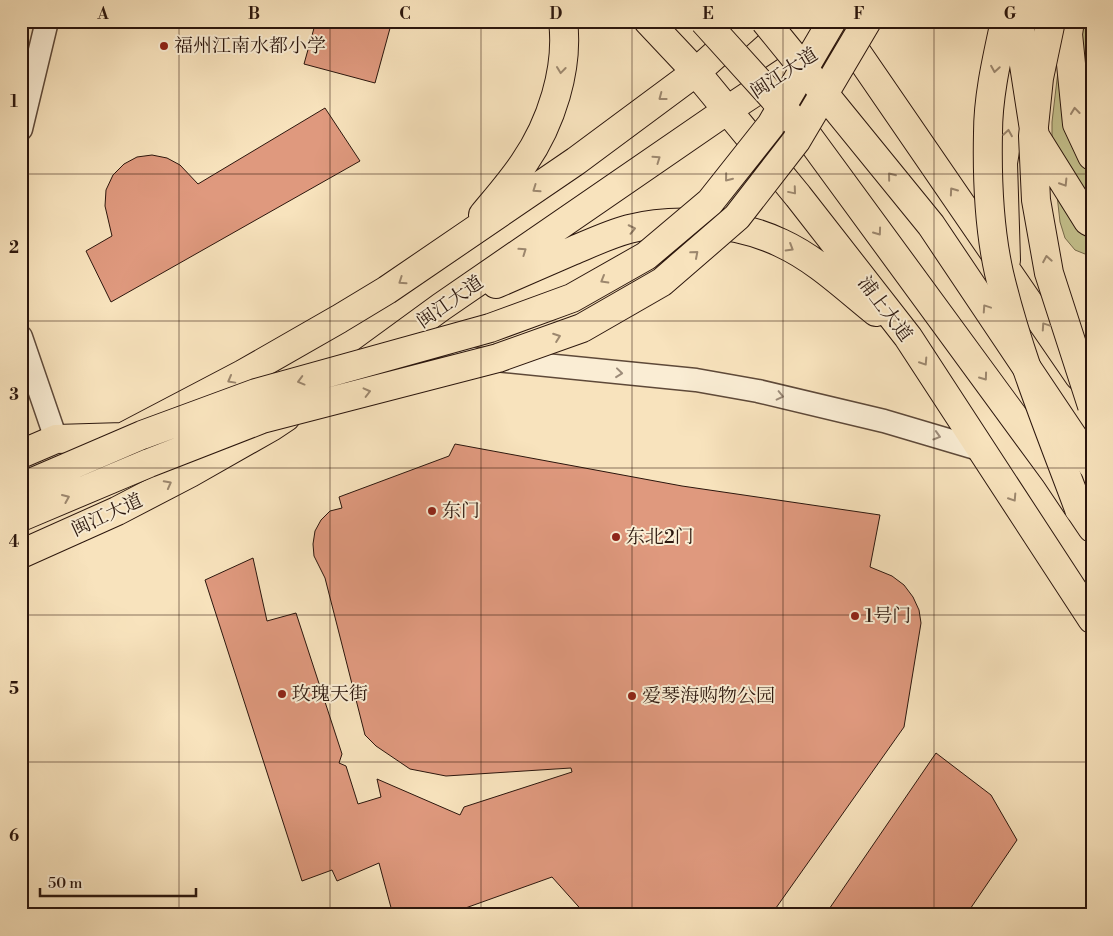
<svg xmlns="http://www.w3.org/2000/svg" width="1113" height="936" viewBox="0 0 1113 936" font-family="'Libre Bodoni','Noto Serif SC',serif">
  <rect width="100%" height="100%" fill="#f8e3bd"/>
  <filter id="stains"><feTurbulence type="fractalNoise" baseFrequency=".004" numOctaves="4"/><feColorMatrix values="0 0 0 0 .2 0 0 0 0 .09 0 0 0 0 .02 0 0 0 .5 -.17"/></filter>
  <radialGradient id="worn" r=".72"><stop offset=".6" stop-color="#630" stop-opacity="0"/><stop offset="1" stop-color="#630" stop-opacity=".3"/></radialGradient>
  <path fill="#c4c18d" stroke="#786c4d" d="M 1071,21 L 1092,21 L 1092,282 L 1090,267 L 1090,256 L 1075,250 L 1065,238 L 1060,222 L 1052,150 L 1052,122 L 1058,71 Z"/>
  <path fill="#df997e" stroke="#2b160d" d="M 316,21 L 392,21 L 375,83 L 304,64 Z
    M 325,108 L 360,161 L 111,302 L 86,251 L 112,236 L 105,206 L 106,190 L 113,175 L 124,164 L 137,157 L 152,155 L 167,158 L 180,165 L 198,184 Z
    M 455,444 L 682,486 L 880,515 L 870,567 L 892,576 L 904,585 L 913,597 L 919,610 L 921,623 L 904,727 L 771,915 L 586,915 L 552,877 L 446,915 L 393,915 L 379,863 L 337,881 L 332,870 L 302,881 L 205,580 L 253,558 L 267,621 L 296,613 L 342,754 L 339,763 L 346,766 L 358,804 L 381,797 L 377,779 L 460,815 L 464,807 L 572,772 L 571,768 L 446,776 L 410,769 L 376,746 L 365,735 L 325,578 L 314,556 L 313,544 L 315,531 L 321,520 L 330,511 L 342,508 L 339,497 L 449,456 Z
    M 936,753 L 991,795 L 1017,840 L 966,915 L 825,915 Z"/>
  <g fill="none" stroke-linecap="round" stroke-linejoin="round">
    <defs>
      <path id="minor" d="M 21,129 L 47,21
        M 21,337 L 56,439
        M 410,355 L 496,360 L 696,380 L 758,391 L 884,421 L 982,450"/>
      <path id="major" d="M 648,21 L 696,72 L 798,196 L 908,337 L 1092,619
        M 840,28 L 1079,376
        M 808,136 L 1055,473 L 1092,528
        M 483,215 C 497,198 512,181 524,163 C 551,124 569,69 563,21
        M 1006,260 L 1003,163 L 1020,57
        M 496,284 C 521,273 547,262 572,251 C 591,243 610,234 629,229 C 677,217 737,222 781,243 C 816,259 846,288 876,312
        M 367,361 L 441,307 L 726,111 L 862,21
        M 21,454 L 56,439 L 123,437 L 243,374 L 339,319 L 387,290 L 576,161 L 696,72 L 753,21
        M 21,554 L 117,511 L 190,473 L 271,427 L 286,417"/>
      <path id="highway" d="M 1070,21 L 1068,34 L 1077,124 L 1092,156"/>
    </defs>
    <use href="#minor" stroke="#5e4939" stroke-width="25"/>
    <use href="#major" stroke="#2b160d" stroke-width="30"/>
    <use href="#highway" stroke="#2b160d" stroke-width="30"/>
    <use href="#minor" stroke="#faedd4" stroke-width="22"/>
    <use href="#major" stroke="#f8e3bd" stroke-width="28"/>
    <use href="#highway" stroke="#f8e3bd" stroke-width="28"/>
    <defs>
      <path id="major-bridge" d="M 704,21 L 797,124
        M 765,21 L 931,225 L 1092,465"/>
      <path id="highway-bridge" d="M 1005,21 C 997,58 988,96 988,133 C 987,179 989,228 999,273 C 1018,354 1050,431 1079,509
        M 1021,21 L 1020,39 L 1035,136 L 1088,221 L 1092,223
        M 1051,21 L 1039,78 L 1033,136 L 1036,200 L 1049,273 L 1092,406
        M 21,487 L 142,435 L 256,393 L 490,328 L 572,298 L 646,256 L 710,202 L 771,125 L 832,21
        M 21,517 L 149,463 L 262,419 L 498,358 L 582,328 L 662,282 L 737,217 L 796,141 L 867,21"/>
    </defs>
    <use href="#major-bridge" stroke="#2b160d" stroke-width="30" stroke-linecap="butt"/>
    <use href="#highway-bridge" stroke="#2b160d" stroke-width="30" stroke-linecap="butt"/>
    <use href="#major-bridge" stroke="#f8e3bd" stroke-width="28"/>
    <use href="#highway-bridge" stroke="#f8e3bd" stroke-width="28"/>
  </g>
  <defs><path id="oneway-chevron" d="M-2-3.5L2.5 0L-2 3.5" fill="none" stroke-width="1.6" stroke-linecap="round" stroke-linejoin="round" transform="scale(1.25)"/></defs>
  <g stroke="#9c876e">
    <use href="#oneway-chevron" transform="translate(995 69) rotate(99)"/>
    <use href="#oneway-chevron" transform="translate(561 70) rotate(97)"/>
    <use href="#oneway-chevron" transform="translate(662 97) rotate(143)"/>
    <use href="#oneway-chevron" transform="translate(1075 111) rotate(-96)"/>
    <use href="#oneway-chevron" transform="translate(1008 133) rotate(-81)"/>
    <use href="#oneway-chevron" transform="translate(657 159) rotate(-35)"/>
    <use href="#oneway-chevron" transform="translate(891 176) rotate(-129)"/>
    <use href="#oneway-chevron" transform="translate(728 178) rotate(129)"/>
    <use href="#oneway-chevron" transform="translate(1064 183) rotate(58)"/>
    <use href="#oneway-chevron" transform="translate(536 189) rotate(145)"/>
    <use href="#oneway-chevron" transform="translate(793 191) rotate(50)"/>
    <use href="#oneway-chevron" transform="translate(953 191) rotate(-125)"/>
    <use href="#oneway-chevron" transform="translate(632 229) rotate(-12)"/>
    <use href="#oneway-chevron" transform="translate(878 232) rotate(54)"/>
    <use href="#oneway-chevron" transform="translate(790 248) rotate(31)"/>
    <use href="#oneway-chevron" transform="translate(523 251) rotate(-35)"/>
    <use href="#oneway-chevron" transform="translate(695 254) rotate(-41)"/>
    <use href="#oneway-chevron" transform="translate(1047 259) rotate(-100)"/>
    <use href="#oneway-chevron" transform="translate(604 280) rotate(150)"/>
    <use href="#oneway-chevron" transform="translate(402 281) rotate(146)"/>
    <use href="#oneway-chevron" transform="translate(986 308) rotate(-124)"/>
    <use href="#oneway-chevron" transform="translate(1045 326) rotate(-124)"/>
    <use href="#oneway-chevron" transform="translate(557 337) rotate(-20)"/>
    <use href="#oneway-chevron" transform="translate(924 362) rotate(57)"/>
    <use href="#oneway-chevron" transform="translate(984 377) rotate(54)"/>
    <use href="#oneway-chevron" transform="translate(231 380) rotate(151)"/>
    <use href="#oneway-chevron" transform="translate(301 381) rotate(165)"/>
    <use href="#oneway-chevron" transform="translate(367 392) rotate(-14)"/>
    <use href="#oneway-chevron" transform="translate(168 484) rotate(-28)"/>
    <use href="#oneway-chevron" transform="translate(66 498) rotate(-23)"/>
    <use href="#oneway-chevron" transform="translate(1013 498) rotate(57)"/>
  </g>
  <g stroke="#9d8c7a">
    <use href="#oneway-chevron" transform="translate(619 373) rotate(6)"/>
    <use href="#oneway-chevron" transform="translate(780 396) rotate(13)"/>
    <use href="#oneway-chevron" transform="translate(937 436) rotate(17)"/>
  </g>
  <path fill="none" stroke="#2b160d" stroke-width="1" stroke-opacity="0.55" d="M 179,21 L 179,915M 330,21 L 330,915M 481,21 L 481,915M 632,21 L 632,915M 783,21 L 783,915M 934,21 L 934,915M 21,174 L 1092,174M 21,321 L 1092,321M 21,468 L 1092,468M 21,615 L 1092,615M 21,762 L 1092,762"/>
  <g fill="#8f2418" stroke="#faedd4" stroke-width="2">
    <circle cx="164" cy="46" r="5"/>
    <circle cx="432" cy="511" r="5"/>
    <circle cx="616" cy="537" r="5"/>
    <circle cx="855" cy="616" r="5"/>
    <circle cx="282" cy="694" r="5"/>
    <circle cx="632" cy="696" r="5"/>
  </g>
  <g text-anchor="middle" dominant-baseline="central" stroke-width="4" stroke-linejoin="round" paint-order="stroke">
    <g font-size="19" fill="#2b160d" stroke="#faedd4" text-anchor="start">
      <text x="174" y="46">福州江南水都小学</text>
      <text x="442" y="511">东门</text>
      <text x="626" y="537">东北2门</text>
      <text x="865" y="616">1号门</text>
      <text x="292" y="694">玫瑰天街</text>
      <text x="642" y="696">爱琴海购物公园</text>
    </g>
    <g font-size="19" fill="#2b160d" stroke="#faedd4">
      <text transform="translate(784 73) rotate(-33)">闽江大道</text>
      <text transform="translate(450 302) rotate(-35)">闽江大道</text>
      <text transform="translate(885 309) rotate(53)">浦上大道</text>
      <text transform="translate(107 515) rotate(-25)">闽江大道</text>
    </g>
  </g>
  <rect width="1113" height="936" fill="none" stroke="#f8e3bd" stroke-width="55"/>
  <path d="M40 888v8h156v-8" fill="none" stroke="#2b160d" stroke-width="2.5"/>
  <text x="48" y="888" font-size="15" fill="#2b160d" stroke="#faedd4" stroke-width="4" paint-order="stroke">50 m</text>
  <rect x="28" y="28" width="1058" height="880" fill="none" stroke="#2b160d" stroke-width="2"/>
  <g font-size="16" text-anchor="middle" font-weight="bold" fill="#2b160d">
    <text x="103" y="19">A</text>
    <text x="254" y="19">B</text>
    <text x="405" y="19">C</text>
    <text x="556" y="19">D</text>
    <text x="708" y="19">E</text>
    <text x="859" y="19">F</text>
    <text x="1010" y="19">G</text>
    <text x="14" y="107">1</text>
    <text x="14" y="253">2</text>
    <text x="14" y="400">3</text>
    <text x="14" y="547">4</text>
    <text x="14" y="694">5</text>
    <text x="14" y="841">6</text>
  </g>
  <rect width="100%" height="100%" filter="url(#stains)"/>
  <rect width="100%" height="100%" fill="url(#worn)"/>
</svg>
